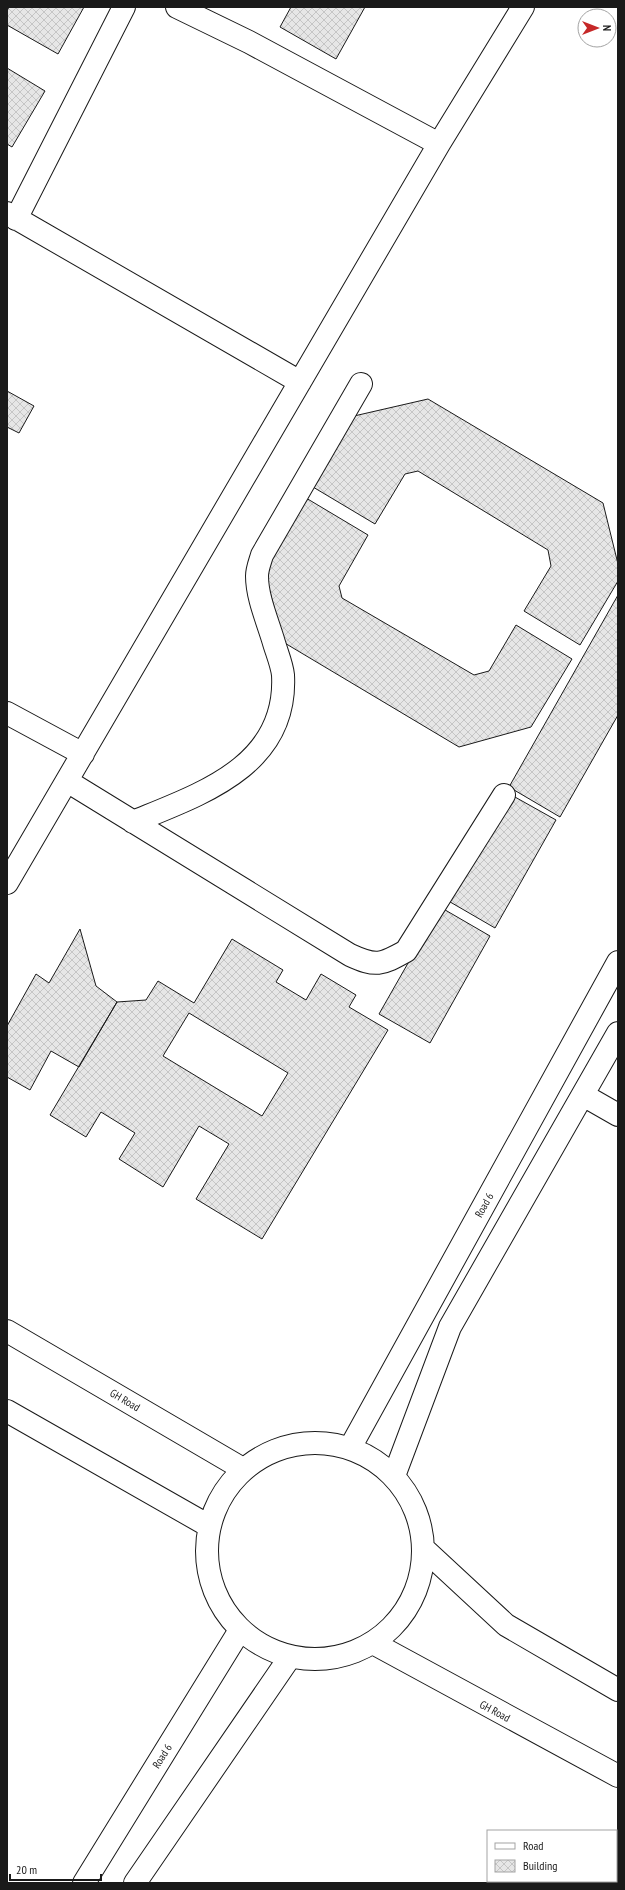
<svg xmlns="http://www.w3.org/2000/svg" width="625" height="1890" viewBox="0 0 625 1890" font-family="'PT Sans Narrow',sans-serif">
  <defs>
    <pattern id="building-cross-hatch" width="8" height="8" patternUnits="userSpaceOnUse"><rect width="8" height="8" fill="#e6e6e6"/><path d="M0 0l8 8M0 8l8-8" fill="none" stroke="#c5c5c5"/></pattern>
  </defs>
  <rect width="100%" height="100%" fill="#fff"/>
  <path fill="url(#building-cross-hatch)" stroke="#1a1a1a" fill-rule="evenodd" d="M 9,7 L 84,7 L 58,54 L 7,25 L 7,11 Z
    M 291,7 L 365,7 L 336,59 L 280,27 Z
    M 7,68 L 45,91 L 12,147 L 7,144 Z
    M 7,391 L 34,406 L 19,433 L 7,427 Z
    M 428,399 L 603,503 L 618,564 L 618,581 L 580,645 L 524,611 L 551,566 L 548,550 L 418,471 L 405,474 L 375,524 L 313,487 L 354,416 Z
    M 306,498 L 368,535 L 339,586 L 342,598 L 474,675 L 489,671 L 516,625 L 572,659 L 531,727 L 459,747 L 283,642 L 264,569 Z
    M 618,595 L 618,715 L 560,817 L 509,787 Z
    M 506,792 L 556,820 L 495,928 L 445,899 Z
    M 440,907 L 490,936 L 430,1043 L 379,1014 Z
    M 80,929 L 96,986 L 117,1002 L 79,1067 L 51,1051 L 30,1090 L 7,1077 L 7,1026 L 36,974 L 49,983 Z
    M 232,939 L 283,970 L 276,982 L 306,1000 L 321,974 L 356,995 L 349,1007 L 388,1030 L 262,1239 L 196,1199 L 229,1144 L 199,1126 L 163,1187 L 119,1159 L 135,1133 L 101,1112 L 86,1137 L 50,1115 L 117,1002 L 146,1000 L 158,981 L 194,1003 ZM 189,1013 L 288,1073 L 262,1116 L 163,1056 Z"/>
  <g fill="none" stroke-linecap="round" stroke-linejoin="round">
    <defs>
      <path id="minor" d="M 177,7 L 249,42 L 439,144
        M 7,213 L 300,382
        M 16,219 L 124,7
        M 7,713 L 83,754
        M 67,781 L 350,955 C 376,967 381,965 406,951 L 504,795
        M 133,822 C 201,794 288,766 283,675 C 282,665 277,653 274,643 C 268,622 257,598 257,576 C 257,569 260,562 262,555 L 361,384
        M 7,883 L 439,144 L 523,7
        M 583,1095 L 618,1115
        M 350,1448 L 618,962
        M 394,1476 L 450,1327 L 618,1033
        M 616,1874 L 618,1871
        M 84,1883 L 240,1630
        M 135,1883 L 290,1657"/>
      <path id="major" d="M 7,1331 L 243,1469
        M 7,1411 L 209,1526
        M207 1551a108 108 0 1 1 216 0a108 108 0 1 1-216 0Z
        M 423,1548 L 506,1625 L 618,1690
        M 373,1643 L 618,1776"/>
    </defs>
    <use href="#minor" stroke="#1a1a1a" stroke-width="24"/>
    <use href="#major" stroke="#1a1a1a" stroke-width="24"/>
    <use href="#minor" stroke="#fff" stroke-width="22"/>
    <use href="#major" stroke="#fff" stroke-width="22"/>
  </g>
  <g text-anchor="middle" dominant-baseline="central" stroke-width="3" stroke-linejoin="round" paint-order="stroke">
    <g font-size="11" fill="#1a1a1a" stroke="#fff">
      <text transform="translate(484 1205) rotate(-61)">Road 6</text>
      <text transform="translate(125 1400) rotate(30)">GH Road</text>
      <text transform="translate(495 1711) rotate(28)">GH Road</text>
      <text transform="translate(162 1756) rotate(-58)">Road 6</text>
    </g>
  </g>
  <rect width="625" height="1890" fill="none" stroke="#1a1a1a" stroke-width="16"/>
  <rect x="487" y="1830" width="130" height="52" fill="#ffffff" stroke="#a3a3a3"/>
  <rect x="495" y="1843" width="20" height="6" fill="#ffffff" stroke="#a3a3a3"/>
  <text x="523" y="1850" font-size="12" fill="#1a1a1a">Road</text>
  <rect x="495" y="1860" width="20" height="12" fill="url(#building-cross-hatch)" stroke="#a3a3a3"/>
  <text x="523" y="1870" font-size="12" fill="#1a1a1a">Building</text>
  <g transform="translate(597 28) rotate(90)"><circle r="19" fill="#ffffff" stroke="#a3a3a3"/>
  <path d="M0-3L7 15L0 10L-7 15Z" fill="#c62828"/>
  <text y="-6" font-size="11" font-weight="bold" text-anchor="middle" fill="#1a1a1a">N</text>
  </g>
  <path d="M10 1874v6h91v-6" fill="none" stroke="#1a1a1a" stroke-width="2"/>
  <text x="16" y="1874" font-size="12" fill="#1a1a1a" stroke="#ffffff" stroke-width="3" paint-order="stroke">20 m</text>
</svg>
